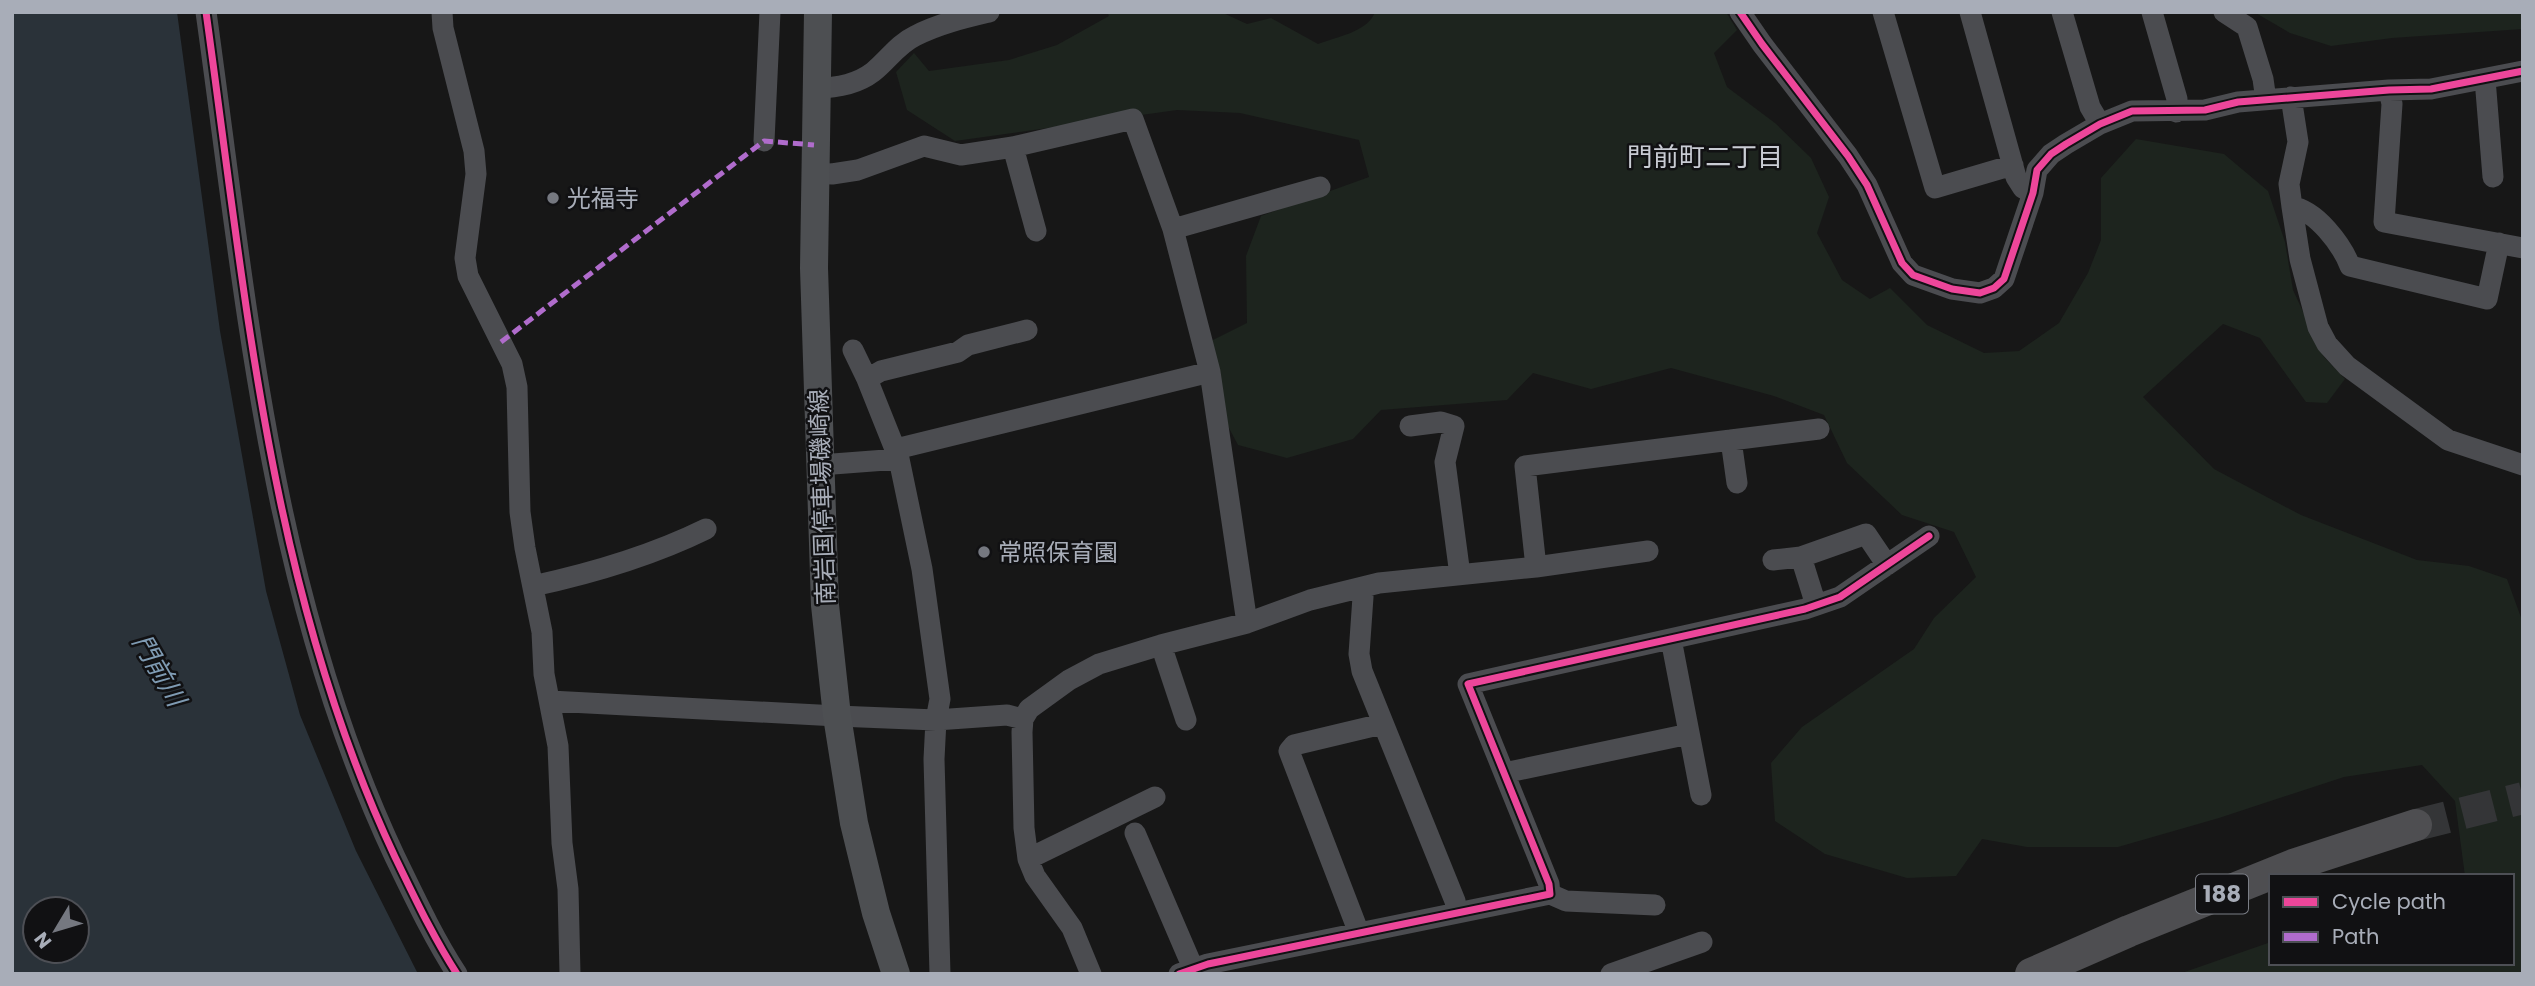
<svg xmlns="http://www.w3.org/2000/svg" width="2535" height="986" viewBox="0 0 2535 986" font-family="Poppins,'Noto Sans JP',sans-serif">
  <rect width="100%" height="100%" fill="#171717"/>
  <path fill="#1d241e" d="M 1107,12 L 1221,12 L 1247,24 L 1271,18 L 1318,44 C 1336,37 1368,32 1375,12 L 1726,12 L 1737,30 L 1714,53 L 1727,87 L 1775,123 L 1811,158 L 1829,197 L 1817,233 L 1842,280 L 1870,299 L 1890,288 L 1927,325 L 1984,353 L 2019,351 L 2059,323 L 2088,273 L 2101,240 L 2101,178 L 2136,139 L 2224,154 L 2268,191 L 2285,242 L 2293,290 L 2324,357 L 2345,379 L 2327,403 L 2306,402 L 2260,338 L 2223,324 L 2143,397 L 2214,469 L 2301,515 L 2417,560 L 2469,566 L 2507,579 L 2523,623 L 2523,974 L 2179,974 L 2271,942 L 2271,963 L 2512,963 L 2512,876 L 2465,876 L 2455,801 L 2422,765 L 2344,777 L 2219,818 L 2118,847 L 2027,847 L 1982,839 L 1956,876 L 1907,878 L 1825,854 L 1775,821 L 1771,763 L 1802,727 L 1914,649 L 1934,618 L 1976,577 L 1954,532 L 1902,515 L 1847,463 L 1824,415 L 1774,396 L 1671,368 L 1591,389 L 1533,373 L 1507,400 L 1381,410 L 1353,439 L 1287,458 L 1238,445 L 1221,413 L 1207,343 L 1247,323 L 1246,256 L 1261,216 L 1369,177 L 1359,140 L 1240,113 L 1177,110 L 955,141 L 907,110 L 896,72 L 914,53 L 929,71 L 1009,60 L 1057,45 L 1109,16 Z
    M 2254,12 L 2523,12 L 2523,29 L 2392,38 L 2331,46 L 2290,33 Z"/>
  <path fill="#2a3239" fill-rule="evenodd" d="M 12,12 L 177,12 L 220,331 L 266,591 L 300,715 L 356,851 L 418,974 L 12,974 ZM 35,909 L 77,909 L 77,951 L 35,951 Z"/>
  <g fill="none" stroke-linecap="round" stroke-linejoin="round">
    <path stroke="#343537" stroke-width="32" stroke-dasharray="32 16" stroke-linecap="butt" d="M 2416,825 L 2523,798"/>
    <path stroke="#4b4c50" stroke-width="21" d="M 206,12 C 246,298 270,592 395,857 C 414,896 433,937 457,974
      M 442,12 L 443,28 L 474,151 L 476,174 L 465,258 L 468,276 L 512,364 L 517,387 L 520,512 L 525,548 L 542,632 L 544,674 L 558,746 L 562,843 L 568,889 L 570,974
      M 1740,12 L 1762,44 L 1848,156 L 1867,185 L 1902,263 L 1913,275 L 1952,289 L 1980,293 L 1994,288 L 2004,279 L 2033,193 L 2037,170 L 2051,154 L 2066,144 L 2100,124 L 2132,111 L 2205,110 L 2238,102 L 2389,90 L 2431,89 L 2523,71
      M 1883,12 L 1935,188 L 2013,165
      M 1970,12 L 2016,177 L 2023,188 L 2033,193
      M 2062,12 L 2090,107 L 2100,124
      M 2152,12 L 2177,99 L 2176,112
      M 2224,12 L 2247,27 L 2263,79 L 2266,100
      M 2485,79 L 2493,177
      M 816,88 C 836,88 856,85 873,72 C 888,60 898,44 915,36 C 938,24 964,18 989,12
      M 2389,90 L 2392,104 L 2384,222 L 2523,248
      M 2291,97 L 2298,142 L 2289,184 L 2292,207 L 2300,259 L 2318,327 L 2327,344 L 2347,366 L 2448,440 L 2523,465
      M 764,141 L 770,12
      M 1013,147 L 1036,231
      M 815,173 L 832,174 L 858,170 L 924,146 L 961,155 L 1013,147 L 1133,119 L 1173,229 L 1210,372 L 1247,623
      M 2292,207 C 2316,210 2342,245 2350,266 L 2487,299 L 2499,243
      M 1173,229 L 1320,187
      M 853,350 L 867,379 L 899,459
      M 867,379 L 881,371 L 958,352 L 968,345 L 1027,330
      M 1410,426 L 1441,422 L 1454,426 L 1445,462 L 1460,575
      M 896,449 L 1210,372
      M 820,465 L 899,459 L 922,569 L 940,699 L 936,720 L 934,759 L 940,974
      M 1737,483 L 1731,440 L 1819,429
      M 1801,557 L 1866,534 L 1887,565
      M 1773,560 L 1801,557 L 1816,605
      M 1536,567 L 1525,466 L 1731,440
      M 533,586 C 593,573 651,556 706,529
      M 1362,588 L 1363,597 L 1359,654 L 1362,671 L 1455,901 L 1457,912
      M 1671,639 L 1701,795
      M 1161,645 L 1186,720
      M 550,701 L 837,716 L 936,720 L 1007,715 L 1023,719
      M 1504,773 L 1689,734
      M 1135,833 L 1193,968
      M 1028,859 L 1155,797
      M 1550,894 L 1566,901 L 1655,905
      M 1359,933 L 1289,751 L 1294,745 L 1382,724
      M 1091,974 L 1072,928 L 1035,876 L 1028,859 L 1024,828 L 1022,732 L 1023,719 L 1029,709 L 1069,680 L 1099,664 L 1161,645 L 1247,623 L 1310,600 L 1379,583 L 1536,567 L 1648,551
      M 1179,974 L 1208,964 L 1550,894 L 1549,884 L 1468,684 L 1805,609 L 1840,597 L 1929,536
      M 1611,974 L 1702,942"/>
    <path stroke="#4d4f52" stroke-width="28" d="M 818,12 L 814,268 L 825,605 L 837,716 L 854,823 L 876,913 L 896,974"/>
    <path stroke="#4e4e51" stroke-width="32" d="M 2031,974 L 2129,931 L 2293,865 L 2416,825"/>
    <path stroke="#b06ccc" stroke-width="5" stroke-dasharray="10 5" stroke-linecap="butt" d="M 501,342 L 764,141 L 814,145"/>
    <defs>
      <path id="cycleway" d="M 206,12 C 246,298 270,592 395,857 C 414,896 433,937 457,974
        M 1740,12 L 1762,44 L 1848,156 L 1867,185 L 1902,263 L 1913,275 L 1952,289 L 1980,293 L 1994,288 L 2004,279 L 2033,193 L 2037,170 L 2051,154 L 2066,144 L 2100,124 L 2132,111 L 2205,110 L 2238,102 L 2389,90 L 2431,89 L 2523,71
        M 1179,974 L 1208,964 L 1550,894 L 1549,884 L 1468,684 L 1805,609 L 1840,597 L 1929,536"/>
    </defs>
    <use href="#cycleway" stroke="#111113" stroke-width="11"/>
    <use href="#cycleway" stroke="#ed469a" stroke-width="7"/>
  </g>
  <g fill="#757880" stroke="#111113" stroke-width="2.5">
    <circle cx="553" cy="198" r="7"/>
    <circle cx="984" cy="552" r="7"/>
  </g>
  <g text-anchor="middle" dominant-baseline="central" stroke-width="5" stroke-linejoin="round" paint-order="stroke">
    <rect fill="#111113" stroke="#7b7e86" stroke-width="2" x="2196" y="874.5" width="52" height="39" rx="5"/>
    <g font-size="23" font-weight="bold" fill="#a8adb8">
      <text x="2222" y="894">188</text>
    </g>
    <g font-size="24" fill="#a8adb8" stroke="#111113" text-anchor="start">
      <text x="567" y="198">光福寺</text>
      <text x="998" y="552">常照保育園</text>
    </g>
    <g font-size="24" fill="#a8adb8" stroke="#111113">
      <text transform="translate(822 497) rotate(-92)">南岩国停車場磯崎線</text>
    </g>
    <g font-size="26" fill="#c9ccd4" stroke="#111113">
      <text x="1705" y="157">門前町二丁目</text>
    </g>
    <g font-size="26" font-style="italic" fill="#7f9bb3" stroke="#111113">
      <text transform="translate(159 670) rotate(60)">門前川</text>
    </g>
  </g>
  <rect width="2535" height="986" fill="none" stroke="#a8adb8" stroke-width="28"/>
  <rect x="2269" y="874" width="245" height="91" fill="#111113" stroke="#4d4f55" stroke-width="2"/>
  <rect x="2283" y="897" width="35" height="10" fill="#ed469a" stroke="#4d4f55" stroke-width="2"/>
  <text x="2332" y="909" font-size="21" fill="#a8adb8">Cycle path</text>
  <rect x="2283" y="932" width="35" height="10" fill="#b06ccc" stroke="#4d4f55" stroke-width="2"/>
  <text x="2332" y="944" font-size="21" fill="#a8adb8">Path</text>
  <g transform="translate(56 930) rotate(232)"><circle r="33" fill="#111113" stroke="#4d4f55" stroke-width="2"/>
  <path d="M0-5L12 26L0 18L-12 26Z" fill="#757880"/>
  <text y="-10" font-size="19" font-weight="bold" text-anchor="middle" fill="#a8adb8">N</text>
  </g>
</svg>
